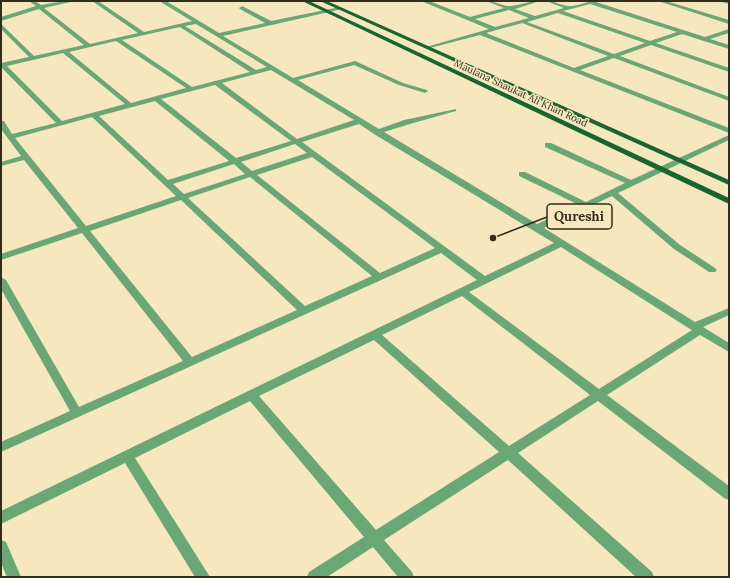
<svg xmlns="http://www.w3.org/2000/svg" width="730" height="578" viewBox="0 0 730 578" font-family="Lora,serif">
  <rect width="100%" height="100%" fill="#f6e7be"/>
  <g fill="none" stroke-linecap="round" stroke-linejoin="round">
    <path fill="#69a875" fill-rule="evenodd" d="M 29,1 L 35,1 L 41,5 L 64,1 L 75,1 L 44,8 L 90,44 L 138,33 L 92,1 L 98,1 L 144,32 L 192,21 L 159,1 L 166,1 L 219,33 L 265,23 L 240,9 L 239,8 L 242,6 L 271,21 L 340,7 L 341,8 L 338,10 L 223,36 L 293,78 L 355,61 L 403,83 L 427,90 L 428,91 L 425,93 L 399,85 L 354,65 L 298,80 L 379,129 L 404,120 L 456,109 L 456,111 L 410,124 L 384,132 L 537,224 L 579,205 L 519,176 L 519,172 L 525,172 L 586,202 L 625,183 L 545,147 L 545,143 L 551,143 L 631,180 L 729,135 L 729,140 L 618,193 L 680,245 L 715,268 L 717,270 L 715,272 L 709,272 L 674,249 L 612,196 L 544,228 L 695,322 L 729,308 L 729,315 L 703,327 L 729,343 L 729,352 L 700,335 L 607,395 L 729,486 L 729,500 L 724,498 L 598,401 L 518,453 L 652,572 L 654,577 L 636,577 L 508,460 L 384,540 L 412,572 L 414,577 L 398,577 L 373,547 L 327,577 L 307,577 L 309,572 L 364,537 L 250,401 L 135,458 L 210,577 L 195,577 L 125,463 L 1,524 L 1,511 L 477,280 L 441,253 L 1,452 L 1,442 L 70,411 L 1,289 L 1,277 L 6,280 L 79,407 L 183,361 L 82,233 L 1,260 L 1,254 L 78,228 L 24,160 L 1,166 L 1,162 L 21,156 L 1,129 L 1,121 L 4,121 L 12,134 L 56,123 L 1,67 L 1,63 L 29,57 L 1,29 L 1,24 L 34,56 L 84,45 L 39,9 L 1,21 L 1,17 L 36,6 ZM 196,24 L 267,67 L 256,70 L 185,26 ZM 180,27 L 250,72 L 192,87 L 122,40 ZM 116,41 L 186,88 L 131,103 L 69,52 ZM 63,53 L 125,104 L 62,121 L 7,66 ZM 271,70 L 354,120 L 297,139 L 222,83 ZM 215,85 L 291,141 L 236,158 L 161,99 ZM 155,101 L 229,161 L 168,180 L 99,116 ZM 92,117 L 176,196 L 86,226 L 15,138 ZM 359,124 L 374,134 L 554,243 L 485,276 L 302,142 ZM 295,144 L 307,153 L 252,171 L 241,162 ZM 312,157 L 435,248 L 380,273 L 257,175 ZM 234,164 L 245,174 L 184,194 L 173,184 ZM 250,177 L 372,276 L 305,306 L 188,198 ZM 181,200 L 297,310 L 192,357 L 90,231 ZM 561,247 L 690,329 L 692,330 L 599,389 L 469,292 ZM 462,296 L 590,395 L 509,446 L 382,335 ZM 374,340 L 499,452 L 376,530 L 259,396 Z
      M 421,1 L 429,1 L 470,17 L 504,8 L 486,1 C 495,1 504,7 511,6 C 521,5 529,1 540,1 L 515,9 L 535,16 L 564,8 L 546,1 C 555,1 560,5 568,6 C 576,7 588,1 597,1 L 596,2 L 705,37 L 729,29 L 729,33 L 710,39 L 729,45 L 729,49 L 682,34 L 656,43 L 729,68 L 729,72 L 651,45 L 620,56 L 729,97 L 729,101 L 614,58 L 580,70 L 729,128 L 729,133 L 480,35 L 426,49 L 426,47 L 489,29 ZM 590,4 L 677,32 L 650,41 L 563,11 ZM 509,10 L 529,18 L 495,27 L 475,19 ZM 558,13 L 645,43 L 614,54 L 527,22 ZM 522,23 L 608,56 L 574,68 L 486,33 Z
      M 658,1 L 666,1 L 729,20 L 729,24 Z
      M 721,1 L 729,1 L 729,4 L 722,2 Z
      M 1,540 L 6,542 L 21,577 L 7,577 L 1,563 Z"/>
    <path fill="#186530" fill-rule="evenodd" d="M 302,1 L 309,1 L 729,198 L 729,204 Z
      M 320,1 L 327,1 L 729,180 L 729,185 Z"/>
  </g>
  <g text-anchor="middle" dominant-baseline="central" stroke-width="3" stroke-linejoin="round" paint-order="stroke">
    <g font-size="10" fill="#332d1d" stroke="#f6e7be">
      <text transform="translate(521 93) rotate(25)">Maulana Shaukat Ali Khan Road</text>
    </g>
  </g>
  <path fill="none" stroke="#332d1d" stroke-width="1.5" d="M493 238L547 217"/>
  <circle fill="#332d1d" stroke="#f6e7be" stroke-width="1.5" cx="493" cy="238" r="4"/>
  <rect fill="#f6e7be" stroke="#332d1d" stroke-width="1.5" x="547" y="204" width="65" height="25" rx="4"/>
  <g font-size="13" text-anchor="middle" font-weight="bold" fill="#332d1d">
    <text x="579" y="221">Qureshi</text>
  </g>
  <rect width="730" height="578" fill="none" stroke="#332d1d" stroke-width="4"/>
</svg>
